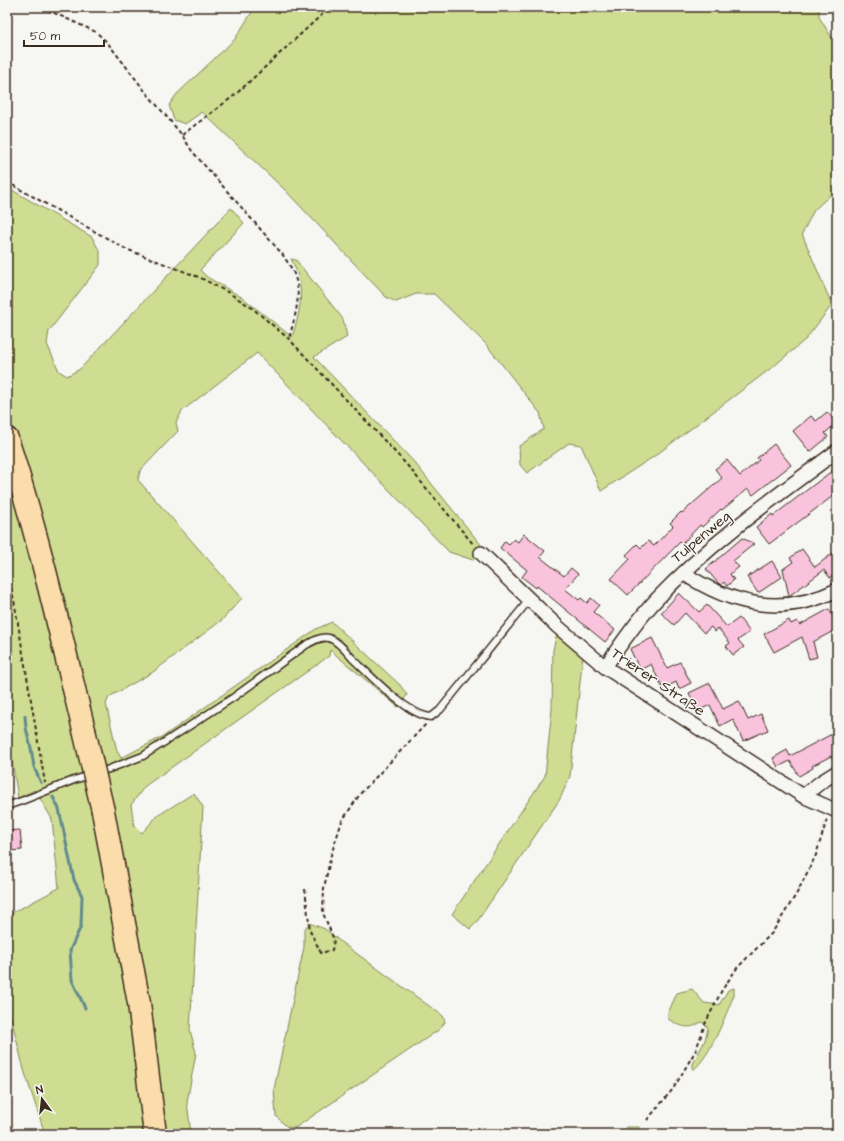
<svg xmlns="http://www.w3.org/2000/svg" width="844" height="1141" viewBox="0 0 844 1141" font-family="'Architects Daughter',sans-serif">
  <rect width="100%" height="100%" fill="#f6f6f2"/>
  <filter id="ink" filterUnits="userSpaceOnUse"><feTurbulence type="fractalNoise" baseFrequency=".025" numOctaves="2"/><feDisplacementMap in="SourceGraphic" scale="8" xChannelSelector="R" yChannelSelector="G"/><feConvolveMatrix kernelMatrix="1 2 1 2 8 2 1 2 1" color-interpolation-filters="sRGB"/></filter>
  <g filter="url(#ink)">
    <path fill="#cedd91" stroke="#848458" d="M 255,7 L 819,7 L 819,17 L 837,46 L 837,189 L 814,210 L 802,234 L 832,305 L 806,339 L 774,366 L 656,455 L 601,491 L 581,445 L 569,443 L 527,473 L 520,465 L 519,446 L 544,429 L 540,413 L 485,343 L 434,294 L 416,294 L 396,302 L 386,297 L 285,190 L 202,112 L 185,124 L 174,120 L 169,105 L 177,94 L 235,39 Z
      M 7,187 L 92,237 L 100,252 L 100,265 L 49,331 L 47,344 L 59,371 L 67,376 L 80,369 L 231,208 L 244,223 L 200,270 L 207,277 L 243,298 L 292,337 C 301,309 306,287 291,259 L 296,260 L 343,319 L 347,337 L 314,357 L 414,462 L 486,551 L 473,560 L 449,552 L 257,353 L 182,411 L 176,423 L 178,431 L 140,471 L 138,480 L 242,598 L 222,620 L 153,672 L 109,697 L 106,704 L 117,751 L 121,758 L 164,736 L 316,629 L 332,622 L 400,685 L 407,695 L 398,707 L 330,650 L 329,656 L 145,786 L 131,805 L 134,825 L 142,833 L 157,816 L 194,793 L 203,807 L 190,1030 L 196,1053 L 187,1102 L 191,1134 L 45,1134 L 24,1070 L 7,1001 L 7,931 L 12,913 L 59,888 L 52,819 L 35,790 L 18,798 L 8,736 L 7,736 Z
      M 557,633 L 583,654 L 570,776 L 560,799 L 476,923 L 470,929 L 452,914 L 545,776 L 552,709 L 553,650 Z
      M 309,923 L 325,929 L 342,943 L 443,1016 L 445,1022 L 440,1029 L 295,1128 L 287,1127 L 276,1116 L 274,1089 L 304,947 L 304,930 Z
      M 734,988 L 734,995 C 725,1016 711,1056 693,1070 L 693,1064 L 705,1040 L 708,1028 L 704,1023 L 701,1022 C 689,1031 680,1026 668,1019 L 668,1013 L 677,993 L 692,989 L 704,1003 L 719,1005 L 728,990 Z
      M 626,1127 L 639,1127 L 639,1134 L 619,1134 Z"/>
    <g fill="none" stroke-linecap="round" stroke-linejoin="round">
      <path stroke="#628a8f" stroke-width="3" d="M 25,716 L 26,728 L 31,748 L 34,767 L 41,783
        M 53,797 L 59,809 L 74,880 L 82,896 L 81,926 L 70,950 L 72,980 L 85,1008"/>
    </g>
    <path fill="#f9c3dd" stroke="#3b2a1e" d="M 827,412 L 837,423 L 825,433 L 828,437 L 810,452 L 793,431 L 811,416 L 816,421 Z
      M 774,444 L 791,465 L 753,495 L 748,489 L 722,510 L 721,509 L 702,527 L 700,525 L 682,544 L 680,542 L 628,595 L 611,579 L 630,559 L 626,555 L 637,544 L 641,548 L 648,541 L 654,546 L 673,526 L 670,523 L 681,512 L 682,513 L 722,478 L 715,469 L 727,460 L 740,476 L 759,460 L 757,458 Z
      M 837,467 L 837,493 L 769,544 L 756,527 L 772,514 L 773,516 Z
      M 524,534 L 545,551 L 540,557 L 564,576 L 571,568 L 578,574 L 565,589 L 579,600 L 581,598 L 587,603 L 591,598 L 599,605 L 593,612 L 615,630 L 605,642 L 537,586 L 536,588 L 522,577 L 527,570 L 500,548 L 505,541 L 509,544 L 514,539 L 518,542 Z
      M 742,538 L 754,544 L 733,561 L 739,567 L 730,574 L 734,580 L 727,586 L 724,582 L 721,585 L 718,583 L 706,569 Z
      M 802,549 L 815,567 L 837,550 L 837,572 L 830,578 L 824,570 L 789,596 L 783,569 L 793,562 L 790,558 Z
      M 772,561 L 782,577 L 758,593 L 747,577 Z
      M 679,593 L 699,612 L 707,605 L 727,627 L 739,618 L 750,632 L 738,640 L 744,647 L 733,655 L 726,646 L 730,643 L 718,628 L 715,632 L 711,627 L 704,633 L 685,613 L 674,625 L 661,613 Z
      M 829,609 L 837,624 L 837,629 L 813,642 L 817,657 L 809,659 L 802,637 L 774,652 L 764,634 L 789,620 L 791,624 L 797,621 L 800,625 Z
      M 652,638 L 667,668 L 680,662 L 691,683 L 679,689 L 676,682 L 663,689 L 651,664 L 640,670 L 630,649 Z
      M 710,683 L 723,709 L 739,701 L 748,720 L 761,714 L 768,730 L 743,741 L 733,719 L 720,726 L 710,705 L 698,711 L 689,693 Z
      M 832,734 L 837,743 L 837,764 L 831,756 L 812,766 L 813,768 L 799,776 L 790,761 L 778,767 L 773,758 L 787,750 L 790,756 Z
      M 20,830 L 22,850 L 9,851 L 7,831 Z"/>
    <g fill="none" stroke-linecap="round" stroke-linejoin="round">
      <defs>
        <path id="lane" d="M 7,806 L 24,800 L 74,780 L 109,769 L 143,756 L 234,697 L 306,645 C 313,641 321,636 329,638 C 338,641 346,651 352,658 C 370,675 407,715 431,717 L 440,710 L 529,600"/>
        <path id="street" d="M 481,553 L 558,627 L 605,667 L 803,796 L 837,811
          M 683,573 C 732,605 782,617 837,590
          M 605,667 C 621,644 637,620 657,599 C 710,543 775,497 837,451
          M 803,796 L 821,782 L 837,772"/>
        <path id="highway" d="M 7,439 C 38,534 60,632 84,730
          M 103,811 L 139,1003 L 155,1134"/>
      </defs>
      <use href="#lane" stroke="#3b2a1e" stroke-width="9"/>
      <use href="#street" stroke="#3b2a1e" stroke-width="16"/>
      <use href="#highway" stroke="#3b2a1e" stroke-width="25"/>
      <path stroke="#3b2a1e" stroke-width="2" stroke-dasharray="4 3" stroke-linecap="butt" d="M 41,7 L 96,32 L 107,42 L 145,91 L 182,135 L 192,151 L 283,255 C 287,262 293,269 295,277 C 302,297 294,319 289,339
        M 182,135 L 235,95 L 330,7
        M 7,182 L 126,249 L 201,278 L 229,293 L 251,307 L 289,339 L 369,424 L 406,464 L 474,545
        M 7,574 L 14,600 L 45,783
        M 305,889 L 310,931 L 321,953 L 332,950 L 334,940 L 323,913 L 324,888 L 331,855 L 342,821 L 360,794 L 426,724
        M 647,1120 L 673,1089 L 696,1050 L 705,1024 L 722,990 L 737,968 L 772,933 L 797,893 L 816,855 L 827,819"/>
      <use href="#lane" stroke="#f6f6f2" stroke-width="6"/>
      <use href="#street" stroke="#f6f6f2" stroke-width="13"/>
      <use href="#highway" stroke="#fbddab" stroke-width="22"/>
      <defs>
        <path id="highway-bridge" d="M 84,730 L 103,811"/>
      </defs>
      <use href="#highway-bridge" stroke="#3b2a1e" stroke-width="25" stroke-linecap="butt"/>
      <use href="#highway-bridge" stroke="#fbddab" stroke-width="22"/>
    </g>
  </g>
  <g text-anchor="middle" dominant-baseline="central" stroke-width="3" stroke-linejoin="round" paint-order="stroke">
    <g font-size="15" fill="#3b2a1e" stroke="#f6f6f2">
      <text transform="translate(701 537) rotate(-40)">Tulpenweg</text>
      <text transform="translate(658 682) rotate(34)">Trierer Straße</text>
    </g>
  </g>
  <rect width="844" height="1141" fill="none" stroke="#f6f6f2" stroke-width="24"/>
  <rect x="12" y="12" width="820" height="1117" fill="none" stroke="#3b2a1e" stroke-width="1.5" filter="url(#ink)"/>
  <g transform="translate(42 1099) rotate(345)" stroke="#f6f6f2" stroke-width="3" paint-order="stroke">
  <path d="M0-3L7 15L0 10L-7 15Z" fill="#3b2a1e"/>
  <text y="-6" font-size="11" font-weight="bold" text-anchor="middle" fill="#3b2a1e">N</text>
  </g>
  <path d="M24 40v6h80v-6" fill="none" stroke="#3b2a1e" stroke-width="2"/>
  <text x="30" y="40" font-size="12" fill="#3b2a1e" stroke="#f6f6f2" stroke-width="3" paint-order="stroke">50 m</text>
</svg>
